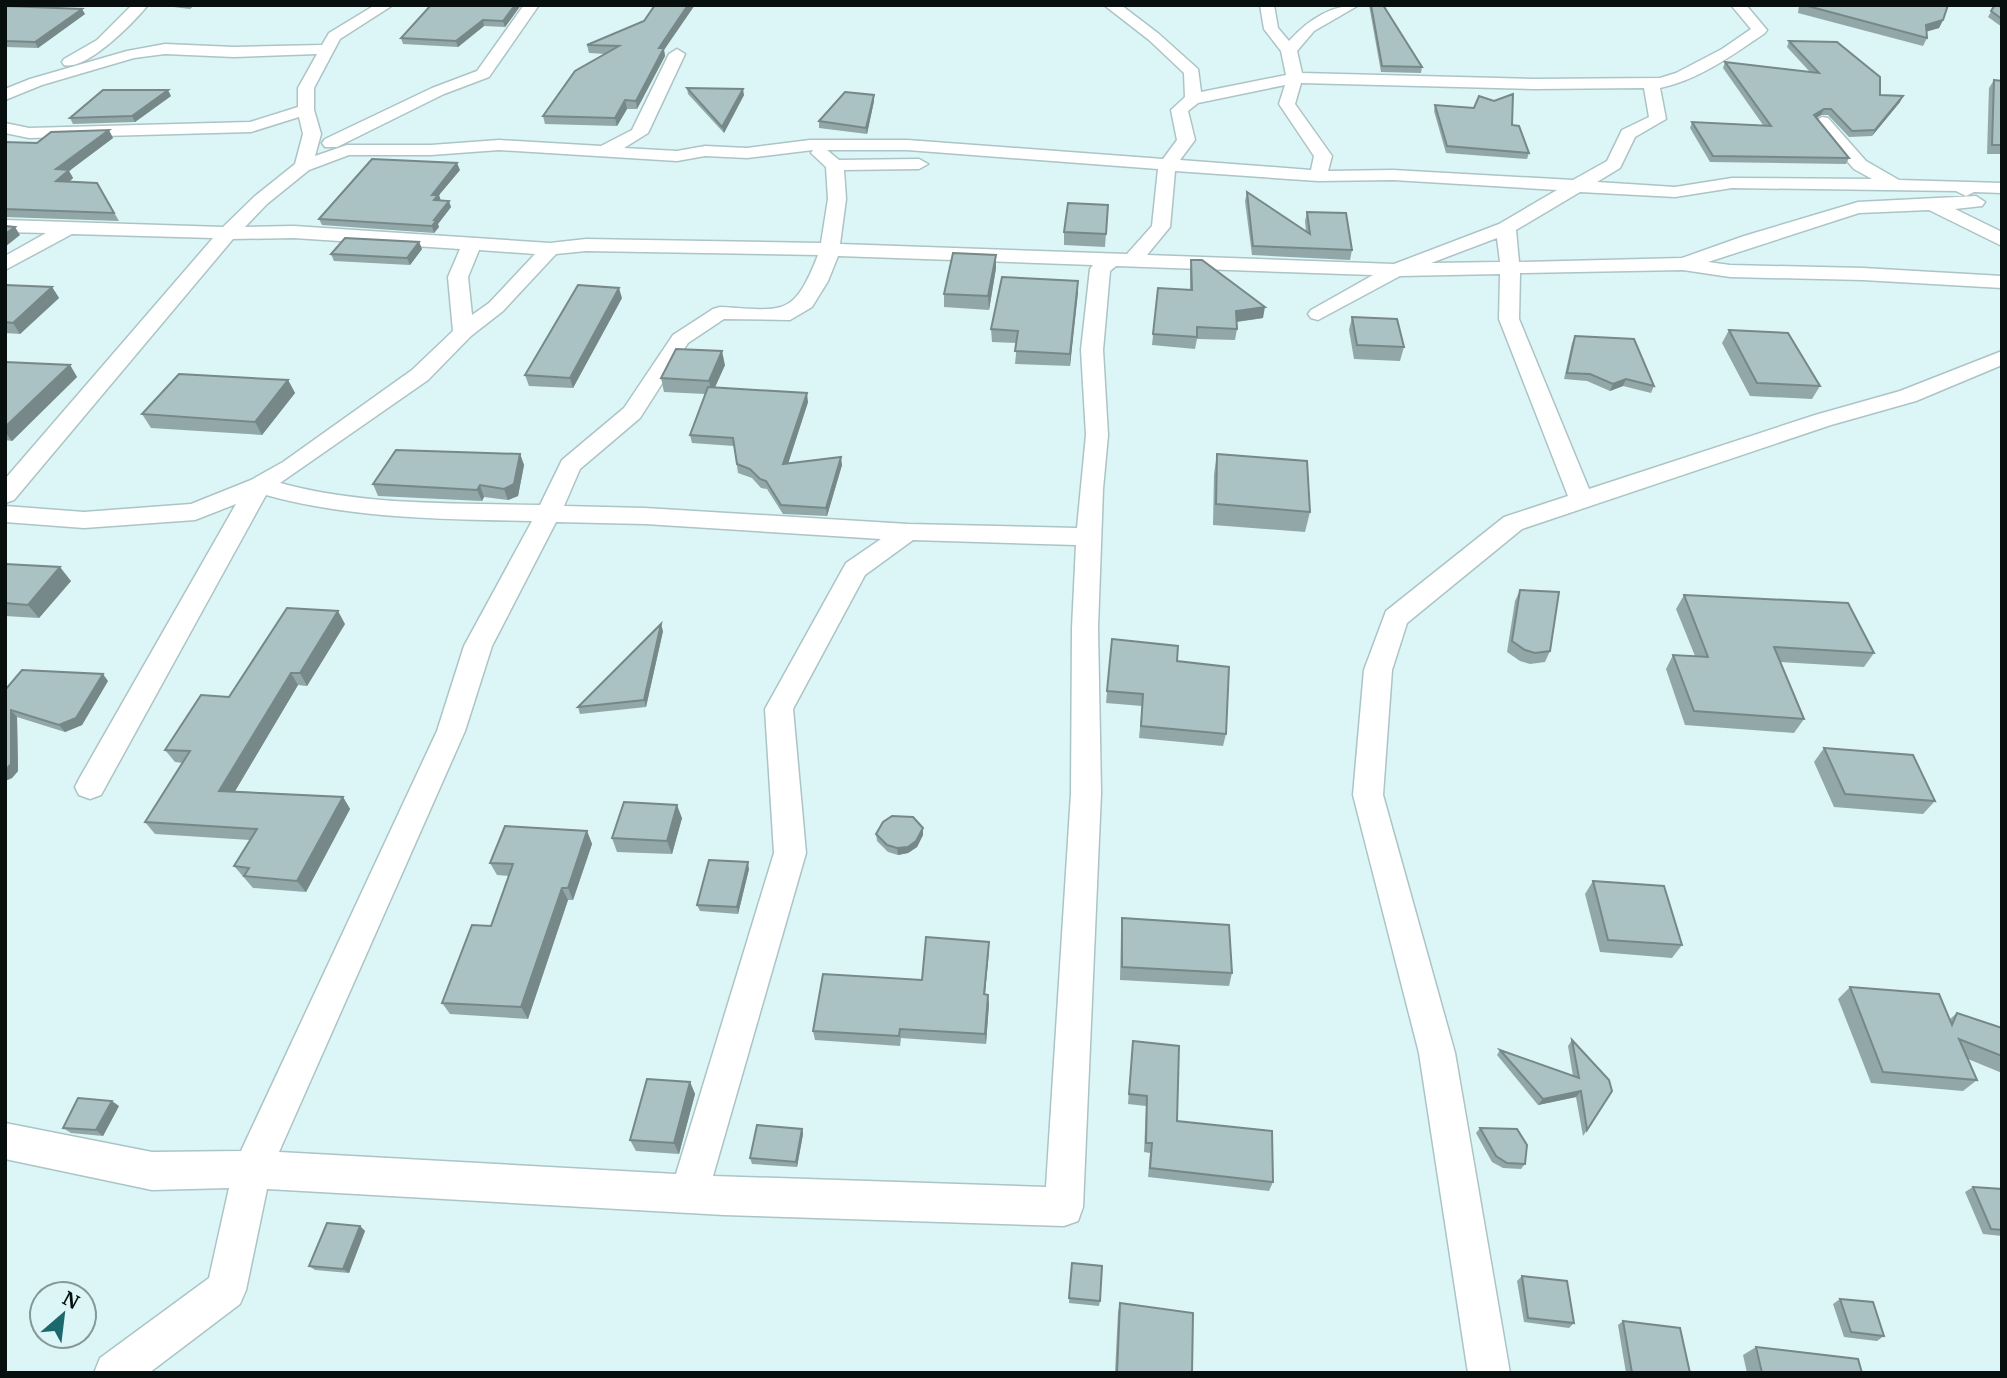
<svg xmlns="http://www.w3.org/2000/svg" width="2007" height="1378" viewBox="0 0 2007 1378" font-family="Merriweather,serif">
  <rect width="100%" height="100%" fill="#dcf5f6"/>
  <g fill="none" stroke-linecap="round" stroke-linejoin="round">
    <defs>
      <path id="minor" d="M 132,5 L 148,5 C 134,22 87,71 64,65 L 62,62 L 64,59 L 97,40 Z
        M 375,5 L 393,5 L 340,39 L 314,88 L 314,110 L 321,134 L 315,156 L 347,145 L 431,145 L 499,140 L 601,146 L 632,130 L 669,54 L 677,49 L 685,54 L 648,133 L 624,148 L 677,151 L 705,146 L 747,148 L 810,140 L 907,140 L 1163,159 L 1177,140 L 1171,110 L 1185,97 L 1184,73 L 1149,40 L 1104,5 L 1121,5 L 1159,34 L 1198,69 L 1201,92 L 1286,75 L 1281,51 L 1264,29 L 1260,5 L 1274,5 L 1278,28 L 1289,41 C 1308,20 1331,5 1359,5 L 1314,31 L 1297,51 L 1302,73 L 1534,79 L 1660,78 L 1676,73 L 1722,49 L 1751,29 L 1731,5 L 1746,5 L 1767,30 L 1765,33 C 1733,55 1698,80 1660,88 L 1666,119 L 1635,137 L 1620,168 L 1597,182 L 1675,187 L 1732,178 L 1872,179 L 1854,169 L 1816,126 L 1814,122 L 1822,117 L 1828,118 L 1866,161 L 1899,180 L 2002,183 L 2002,193 L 1974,192 L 1966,196 L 1956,191 L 1732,188 L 1675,197 L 1580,192 L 1516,230 L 1519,262 L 1682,258 L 1744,236 L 1858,202 L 1976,196 L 1985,202 L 1982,206 L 1955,209 L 2002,232 L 2002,246 L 1929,210 L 1859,213 L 1708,262 L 1730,265 L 1863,268 L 2002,276 L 2002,288 L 1863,280 L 1730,277 L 1683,270 L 1520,273 L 1519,319 L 1589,489 L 1815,415 L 1900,391 L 2002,351 L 2002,365 L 1916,401 L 1831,425 L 1522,529 L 1407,623 L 1392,670 L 1383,795 L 1455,1053 L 1510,1373 L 1468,1373 L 1419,1053 L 1353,795 L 1364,670 L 1386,611 L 1504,517 L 1568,496 L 1499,319 L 1500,274 L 1400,276 L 1318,320 L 1311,318 L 1308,314 L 1311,310 L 1373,275 L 1116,266 L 1110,271 L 1103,350 L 1108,435 L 1103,489 L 1098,628 L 1101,793 L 1083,1207 L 1078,1221 L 1064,1226 L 724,1215 L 267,1189 L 246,1290 L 240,1304 L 149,1373 L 94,1373 L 100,1358 L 209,1278 L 229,1188 L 152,1190 L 5,1159 L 5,1123 L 152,1152 L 241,1151 L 437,731 L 464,646 L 532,521 C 442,519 353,519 266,495 L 101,795 L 90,799 L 79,795 L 75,787 L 79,779 L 236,504 L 195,520 L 84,528 L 5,522 L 5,506 L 84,512 L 191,504 L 251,480 L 283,462 L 412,370 L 453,331 L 448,277 L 460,249 L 294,238 L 233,239 L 14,500 L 5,503 L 5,479 L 213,238 L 72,234 L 5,270 L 5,256 L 46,233 L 5,232 L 5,220 L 223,227 L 255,196 L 295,164 L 303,134 L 299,117 L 251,132 L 29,138 L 5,133 L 5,123 L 29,128 L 250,122 L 298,107 L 298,88 L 317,54 L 234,57 L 165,54 L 134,58 L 42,85 L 5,100 L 5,89 L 30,79 L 127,51 L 165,44 L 234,47 L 322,45 L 329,33 ZM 1301,83 L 1534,89 L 1644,88 L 1649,117 L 1622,130 L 1607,161 L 1573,180 L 1393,170 L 1328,171 L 1332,156 L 1295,104 ZM 1285,85 L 1279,104 L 1314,156 L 1311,170 L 1180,160 L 1195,140 L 1188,111 L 1198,103 ZM 499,150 L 677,161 L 705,156 L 747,158 L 813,150 L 811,153 L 826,167 L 828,199 L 821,243 L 586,239 L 550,243 L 294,226 L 245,227 L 267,204 L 309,170 L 349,155 L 431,155 ZM 827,150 L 907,150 L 1158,169 L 1152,226 L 1127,254 L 840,244 L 846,199 L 844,170 L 919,169 L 928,164 L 919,159 L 839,160 ZM 1175,171 L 1318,181 L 1393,180 L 1557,190 L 1499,224 L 1394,264 L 1147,255 L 1170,227 ZM 1497,238 L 1500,262 L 1431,263 ZM 479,250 L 535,254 L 489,303 L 472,315 L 468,277 ZM 586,251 L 818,255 C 793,319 783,310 720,307 L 713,309 L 673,335 L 624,408 L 562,460 L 540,505 C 453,503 364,506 280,483 L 428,380 L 471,336 L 503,311 L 556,254 ZM 838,256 L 1093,265 L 1090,269 L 1081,350 L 1086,435 L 1077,528 L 908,524 L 645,508 L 564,506 L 580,469 L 640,418 L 688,343 L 724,319 L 790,320 L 812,307 L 828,281 ZM 556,522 L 645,524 L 881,539 L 846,563 L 765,709 L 774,853 L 676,1174 L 279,1152 L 465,731 L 492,646 ZM 913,540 L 1076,545 L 1072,628 L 1071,793 L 1046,1187 L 713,1176 L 806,853 L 793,709 L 865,575 Z
        M 524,5 L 539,5 L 489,77 L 444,94 L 337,147 L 325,147 L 322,143 L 325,139 L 432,88 L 477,71 Z"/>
    </defs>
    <use href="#minor" stroke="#acc4c5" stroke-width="3"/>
    <use href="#minor" fill="#fff" fill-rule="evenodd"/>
  </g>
  <path fill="#92a7a8" d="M 157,5 L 195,5 L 190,9 Z
    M 431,5 L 521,5 L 505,27 L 484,26 L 458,47 L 403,44 L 401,38 Z
    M 1369,5 L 1383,5 L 1422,67 L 1421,73 L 1381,72 Z
    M 1799,5 L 1948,5 L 1943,20 L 1939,28 L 1927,31 L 1927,38 L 1923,46 L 1798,13 Z
    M 1995,5 L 2002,7 L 2002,27 L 1988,17 Z
    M 5,6 L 85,14 L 38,48 L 5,47 Z
    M 644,21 L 664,50 L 665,56 L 637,109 L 627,109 L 617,126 L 545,124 L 543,116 L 606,54 L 589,53 L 587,45 Z
    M 1789,41 L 1880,95 L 1900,102 L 1872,136 L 1849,137 L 1828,115 L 1821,115 L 1817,118 L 1849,158 L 1846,164 L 1710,162 L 1690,128 L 1692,122 L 1763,125 L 1723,68 L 1725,62 L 1810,72 L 1787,47 Z
    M 1994,80 L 2002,81 L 2002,154 L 1987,154 L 1989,88 Z
    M 687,88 L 744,95 L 724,133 L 688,94 Z
    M 171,96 L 135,122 L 73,124 L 70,118 Z
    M 874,101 L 867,134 L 819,128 L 819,121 Z
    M 1435,105 L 1512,125 L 1529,153 L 1527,159 L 1446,153 L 1434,111 Z
    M 113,138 L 69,171 L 73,178 L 70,181 L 97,183 L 119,221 L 5,217 L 5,142 L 37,143 Z
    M 460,170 L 439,195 L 440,200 L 451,207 L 438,224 L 439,227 L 434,233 L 322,225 L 319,219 Z
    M 1247,192 L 1306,232 L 1305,221 L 1307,212 L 1352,250 L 1350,260 L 1252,255 L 1245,201 Z
    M 1108,205 L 1105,247 L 1064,245 L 1064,232 Z
    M 419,242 L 422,249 L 410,265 L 334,261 L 331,254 Z
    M 996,255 L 996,268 L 989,310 L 944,307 L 944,294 Z
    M 1191,260 L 1263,318 L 1237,322 L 1237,329 L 1235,340 L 1197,339 L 1195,349 L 1152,345 L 1158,288 L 1190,290 L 1190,271 Z
    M 1078,281 L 1070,366 L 1015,364 L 1017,343 L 992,342 L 991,329 Z
    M 5,285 L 52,287 L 59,298 L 20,334 L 5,333 Z
    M 622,298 L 573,388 L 529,386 L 525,375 Z
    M 1352,317 L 1404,347 L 1400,361 L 1354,359 L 1349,330 Z
    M 1729,330 L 1820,386 L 1812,399 L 1750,396 L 1722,343 Z
    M 1575,336 L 1654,386 L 1651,393 L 1623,386 L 1610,391 L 1587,381 L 1564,379 L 1572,343 Z
    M 5,362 L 70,365 L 77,377 L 12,441 L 5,440 Z
    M 725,365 L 715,387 L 808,402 L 788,464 L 842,465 L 827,516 L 783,514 L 767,489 L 761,488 L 752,478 L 738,473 L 734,446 L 692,443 L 690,435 L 705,394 L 664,392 L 661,378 Z
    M 288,380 L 295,393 L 262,435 L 151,428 L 142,414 Z
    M 520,454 L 524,465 L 518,496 L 508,500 L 484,497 L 482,501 L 378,496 L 373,484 Z
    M 1217,454 L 1310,512 L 1305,532 L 1213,525 L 1214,474 Z
    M 5,564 L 71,581 L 39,618 L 5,616 Z
    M 1520,590 L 1550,651 L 1545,662 L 1530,664 L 1520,661 L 1507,652 L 1515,601 Z
    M 1684,595 L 1874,653 L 1864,667 L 1780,662 L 1804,719 L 1794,733 L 1685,725 L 1666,669 L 1673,655 L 1695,656 L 1676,609 Z
    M 345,624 L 307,686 L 298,685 L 235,791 L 343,797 L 350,809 L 306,892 L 253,888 L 234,866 L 250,840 L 155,834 L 145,822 L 183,763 L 175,762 L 165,750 L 229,697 Z
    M 663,631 L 646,707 L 580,714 L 578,707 Z
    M 1112,639 L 1177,661 L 1226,734 L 1223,746 L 1139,738 L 1142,706 L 1106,703 Z
    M 108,681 L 82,725 L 65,732 L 17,717 L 18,771 L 12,778 L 5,781 L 5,690 Z
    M 1824,748 L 1935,801 L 1923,814 L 1834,807 L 1814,762 Z
    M 682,818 L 672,854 L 617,852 L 612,838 Z
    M 587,831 L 592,844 L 573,900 L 568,900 L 528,1019 L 450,1014 L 442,1003 L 491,926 L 509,876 L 497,875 L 490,863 Z
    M 876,834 L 923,835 L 917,847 L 908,853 L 898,855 L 888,852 L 877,841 Z
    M 749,869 L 738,914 L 700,911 L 697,905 Z
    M 1593,881 L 1682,945 L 1672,958 L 1600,952 L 1585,894 Z
    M 1122,918 L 1232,973 L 1229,986 L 1120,980 L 1121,931 Z
    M 989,942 L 985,994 L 989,1004 L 986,1044 L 901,1038 L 900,1046 L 815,1040 L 813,1031 L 922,980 Z
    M 1850,987 L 1950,1019 L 1957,1013 L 2002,1028 L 2002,1073 L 1968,1059 L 1977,1080 L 1963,1091 L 1871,1083 L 1838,999 Z
    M 1572,1040 L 1587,1130 L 1583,1136 L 1576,1097 L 1538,1105 L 1497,1055 L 1500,1050 L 1573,1076 L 1568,1046 Z
    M 1133,1041 L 1177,1121 L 1273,1182 L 1269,1191 L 1148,1177 L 1150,1153 L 1144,1152 L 1146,1106 L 1128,1104 Z
    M 690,1082 L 695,1094 L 679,1154 L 636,1151 L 630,1140 Z
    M 119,1106 L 103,1136 L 71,1133 L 63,1128 Z
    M 1480,1128 L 1525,1164 L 1521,1169 L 1503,1168 L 1492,1162 L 1476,1133 Z
    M 802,1129 L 803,1134 L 797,1167 L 752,1164 L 750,1158 Z
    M 1973,1187 L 2002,1189 L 2002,1236 L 1983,1234 L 1965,1192 Z
    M 360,1226 L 365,1231 L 349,1273 L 315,1270 L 309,1266 Z
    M 1072,1263 L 1100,1301 L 1099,1306 L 1069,1303 Z
    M 1522,1276 L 1574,1323 L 1569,1328 L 1524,1322 L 1517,1281 Z
    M 1840,1299 L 1884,1336 L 1877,1341 L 1844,1337 L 1833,1304 Z
    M 1120,1303 L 1192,1373 L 1115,1373 L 1118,1312 Z
    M 1623,1321 L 1690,1373 L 1626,1373 L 1618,1325 Z
    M 1756,1347 L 1862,1373 L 1747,1373 L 1743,1355 Z"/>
  <path fill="#788" d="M 515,5 L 521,5 L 505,27 L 503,21 Z
    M 688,5 L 695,5 L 664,50 L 665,56 L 637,109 L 636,101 L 659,48 Z
    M 82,9 L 85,14 L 38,48 L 35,42 Z
    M 483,20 L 484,26 L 458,47 L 456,41 Z
    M 1943,20 L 1939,28 L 1922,33 L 1926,25 Z
    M 743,89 L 744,95 L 724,133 L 722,127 Z
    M 168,90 L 171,96 L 135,122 L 132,116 Z
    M 874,95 L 874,101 L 867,134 L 866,128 Z
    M 1903,96 L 1900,102 L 1872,136 L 1875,130 Z
    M 625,100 L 627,109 L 617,126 L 615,118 Z
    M 1824,109 L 1821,115 L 1811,121 L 1814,115 Z
    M 109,130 L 113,138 L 69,171 L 73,178 L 61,189 L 56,181 L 56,169 Z
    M 457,163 L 460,170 L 439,195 L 441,201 L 437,206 L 432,195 Z
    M 449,201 L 451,207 L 438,224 L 439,227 L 434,233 L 432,226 L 434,220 Z
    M 15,227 L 20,235 L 5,247 L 5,234 Z
    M 419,242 L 422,249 L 410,265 L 407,258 Z
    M 996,255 L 996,268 L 989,310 L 988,296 Z
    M 1078,281 L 1078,293 L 1070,366 L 1070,354 Z
    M 52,287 L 59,298 L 20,334 L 13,323 Z
    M 619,288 L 622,298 L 573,388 L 570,378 Z
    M 1265,307 L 1263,318 L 1234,322 L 1236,311 Z
    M 722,351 L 725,365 L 712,394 L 709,381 Z
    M 70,365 L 77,377 L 12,441 L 5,432 L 5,427 Z
    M 1626,379 L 1623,386 L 1610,391 L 1613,384 Z
    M 288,380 L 295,393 L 262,435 L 255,422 Z
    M 807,393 L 808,402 L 785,473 L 783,464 Z
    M 520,454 L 524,465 L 518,496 L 508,500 L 504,489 Z
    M 841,457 L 842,465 L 827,516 L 826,508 Z
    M 480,485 L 484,497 L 482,501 L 477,490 Z
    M 60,567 L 71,581 L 39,618 L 28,605 Z
    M 338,611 L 345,624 L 307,686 L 300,673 Z
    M 661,624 L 663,631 L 646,707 L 644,700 Z
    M 291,673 L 298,685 L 228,803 L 219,791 Z
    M 103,674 L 108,681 L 82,725 L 65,732 L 59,725 Z
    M 11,710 L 17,717 L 18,771 L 12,778 L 5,781 Z
    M 343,797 L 350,809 L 306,892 L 297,881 Z
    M 677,805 L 682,818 L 672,854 L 667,841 Z
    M 923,828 L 923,835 L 917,847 L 908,853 L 898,855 L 897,848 Z
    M 587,831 L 592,844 L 573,900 L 568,888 Z
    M 748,862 L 749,869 L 738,914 L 737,907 Z
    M 562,888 L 568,900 L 528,1019 L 521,1007 Z
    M 989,942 L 989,952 L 984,1004 L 984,994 Z
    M 988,995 L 989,1004 L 986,1044 L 985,1034 Z
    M 690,1082 L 695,1094 L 679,1154 L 674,1143 Z
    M 1581,1091 L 1576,1097 L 1538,1105 L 1543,1099 Z
    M 112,1101 L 119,1106 L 103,1136 L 96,1130 Z
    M 802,1129 L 803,1134 L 797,1167 L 796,1162 Z
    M 360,1226 L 365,1231 L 349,1273 L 343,1269 Z"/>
  <path fill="#aac2c3" stroke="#788" stroke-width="2" d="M 431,5 L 515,5 L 503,21 L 483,20 L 456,41 L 401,38 Z
    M 655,5 L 688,5 L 659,48 L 664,48 L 636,101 L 625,100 L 615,118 L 543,116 L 575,71 L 619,46 L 587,45 L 644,21 Z
    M 1371,5 L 1383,5 L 1422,67 L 1382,66 Z
    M 1804,5 L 1948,5 L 1943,20 L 1926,25 L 1927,38 Z
    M 1995,5 L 2002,7 L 2002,19 L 1991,11 Z
    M 5,6 L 82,9 L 35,42 L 5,41 Z
    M 1789,41 L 1837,42 L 1880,77 L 1880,95 L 1903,96 L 1875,130 L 1852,131 L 1831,109 L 1824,109 L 1814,115 L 1849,158 L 1713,156 L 1692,122 L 1771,126 L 1725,62 L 1819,73 Z
    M 1994,80 L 2002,81 L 2002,145 L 1992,145 Z
    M 687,88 L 743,89 L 722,127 Z
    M 103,90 L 168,90 L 132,116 L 70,118 Z
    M 845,92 L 874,95 L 866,128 L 819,121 Z
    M 1513,94 L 1512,125 L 1519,126 L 1529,153 L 1447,146 L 1435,105 L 1474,108 L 1479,96 L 1494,101 Z
    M 109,130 L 56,169 L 69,170 L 56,181 L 97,183 L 114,213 L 5,209 L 5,142 L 37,143 L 51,132 Z
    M 372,159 L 457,163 L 432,195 L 438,195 L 434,200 L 449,201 L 434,220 L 437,220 L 432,226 L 319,219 Z
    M 1247,192 L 1310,234 L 1307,212 L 1346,213 L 1352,250 L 1253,246 Z
    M 1068,203 L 1108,205 L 1106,234 L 1064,232 Z
    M 5,226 L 15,227 L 5,234 Z
    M 345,238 L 419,242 L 407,258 L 331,254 Z
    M 953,253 L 996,255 L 988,296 L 944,294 Z
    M 1191,260 L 1202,260 L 1265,307 L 1236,311 L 1237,329 L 1197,327 L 1197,337 L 1153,334 L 1158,288 L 1192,290 Z
    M 1002,277 L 1078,281 L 1070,354 L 1015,351 L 1018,331 L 991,329 Z
    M 5,285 L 52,287 L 13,323 L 5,322 Z
    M 578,285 L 619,288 L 570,378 L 525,375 Z
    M 1352,317 L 1397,319 L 1404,347 L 1357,345 Z
    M 1729,330 L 1788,333 L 1820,386 L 1757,383 Z
    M 1575,336 L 1634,339 L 1654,386 L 1626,379 L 1613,384 L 1590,374 L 1567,373 Z
    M 676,349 L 722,351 L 709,381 L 661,378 Z
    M 5,362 L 70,365 L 5,427 Z
    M 179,374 L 288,380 L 255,422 L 142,414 Z
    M 708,387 L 807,393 L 783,464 L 841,457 L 826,508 L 781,505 L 766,481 L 760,479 L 750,469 L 737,464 L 733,438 L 690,435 Z
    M 396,450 L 520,454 L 514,484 L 504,489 L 480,485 L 477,490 L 373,484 Z
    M 1217,454 L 1307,461 L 1310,512 L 1216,504 Z
    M 5,564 L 60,567 L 28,605 L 5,603 Z
    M 1520,590 L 1559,592 L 1550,651 L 1535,653 L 1525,650 L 1512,641 Z
    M 1684,595 L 1848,603 L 1874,653 L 1774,647 L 1804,719 L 1694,711 L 1673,655 L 1708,657 Z
    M 287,608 L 338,611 L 300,673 L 291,673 L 219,791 L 343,797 L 297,881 L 244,876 L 249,868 L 234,866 L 257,829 L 145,822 L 190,751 L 165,750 L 201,695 L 229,697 Z
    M 661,624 L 644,700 L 578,707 Z
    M 1112,639 L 1178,646 L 1177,661 L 1229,667 L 1226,734 L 1141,726 L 1143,694 L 1107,691 Z
    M 22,670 L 103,674 L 76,718 L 59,725 L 11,710 L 11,764 L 5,771 L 5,690 Z
    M 1824,748 L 1913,755 L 1935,801 L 1845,794 Z
    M 624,802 L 677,805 L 667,841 L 612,838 Z
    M 892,816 L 913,817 L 923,828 L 916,841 L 908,847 L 897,848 L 887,845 L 876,834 L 883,822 Z
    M 505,826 L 587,831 L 568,888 L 562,888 L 521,1007 L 442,1003 L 472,925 L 491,926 L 513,864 L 490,863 Z
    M 709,860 L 748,862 L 737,907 L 697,905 Z
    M 1593,881 L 1664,886 L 1682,945 L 1608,940 Z
    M 1122,918 L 1229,925 L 1232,973 L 1122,967 Z
    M 926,937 L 989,942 L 984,994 L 988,995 L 985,1034 L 900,1029 L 899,1036 L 813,1031 L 823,974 L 922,980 Z
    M 1850,987 L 1939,994 L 1952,1025 L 1957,1013 L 2002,1028 L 2002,1056 L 1959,1039 L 1977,1080 L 1883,1072 Z
    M 1572,1040 L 1609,1080 L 1612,1091 L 1587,1130 L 1581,1091 L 1543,1099 L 1500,1050 L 1579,1078 Z
    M 1133,1041 L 1179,1046 L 1177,1121 L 1272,1131 L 1273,1182 L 1150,1168 L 1152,1143 L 1146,1143 L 1147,1096 L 1129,1094 Z
    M 647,1079 L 690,1082 L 674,1143 L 630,1140 Z
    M 78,1098 L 112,1101 L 96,1130 L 63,1128 Z
    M 757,1125 L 802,1129 L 796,1162 L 750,1158 Z
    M 1480,1128 L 1517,1129 L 1527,1145 L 1525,1164 L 1507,1163 L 1496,1156 Z
    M 1973,1187 L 2002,1189 L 2002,1230 L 1991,1229 Z
    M 327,1223 L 360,1226 L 343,1269 L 309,1266 Z
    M 1072,1263 L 1102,1266 L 1100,1301 L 1069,1298 Z
    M 1522,1276 L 1567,1281 L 1574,1323 L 1528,1318 Z
    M 1840,1299 L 1873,1302 L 1884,1336 L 1851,1332 Z
    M 1120,1303 L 1193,1313 L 1192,1373 L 1117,1373 Z
    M 1623,1321 L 1680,1328 L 1690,1373 L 1632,1373 Z
    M 1756,1347 L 1858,1359 L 1862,1373 L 1762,1373 Z"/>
  <rect width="2007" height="1378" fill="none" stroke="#060e0e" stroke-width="14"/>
  <g transform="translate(63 1315) rotate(28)"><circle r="33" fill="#dcf5f6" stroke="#869999" stroke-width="2"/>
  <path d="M0-5L12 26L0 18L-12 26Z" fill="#1c696d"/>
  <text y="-10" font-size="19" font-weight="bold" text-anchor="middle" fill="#060e0e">N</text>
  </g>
</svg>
